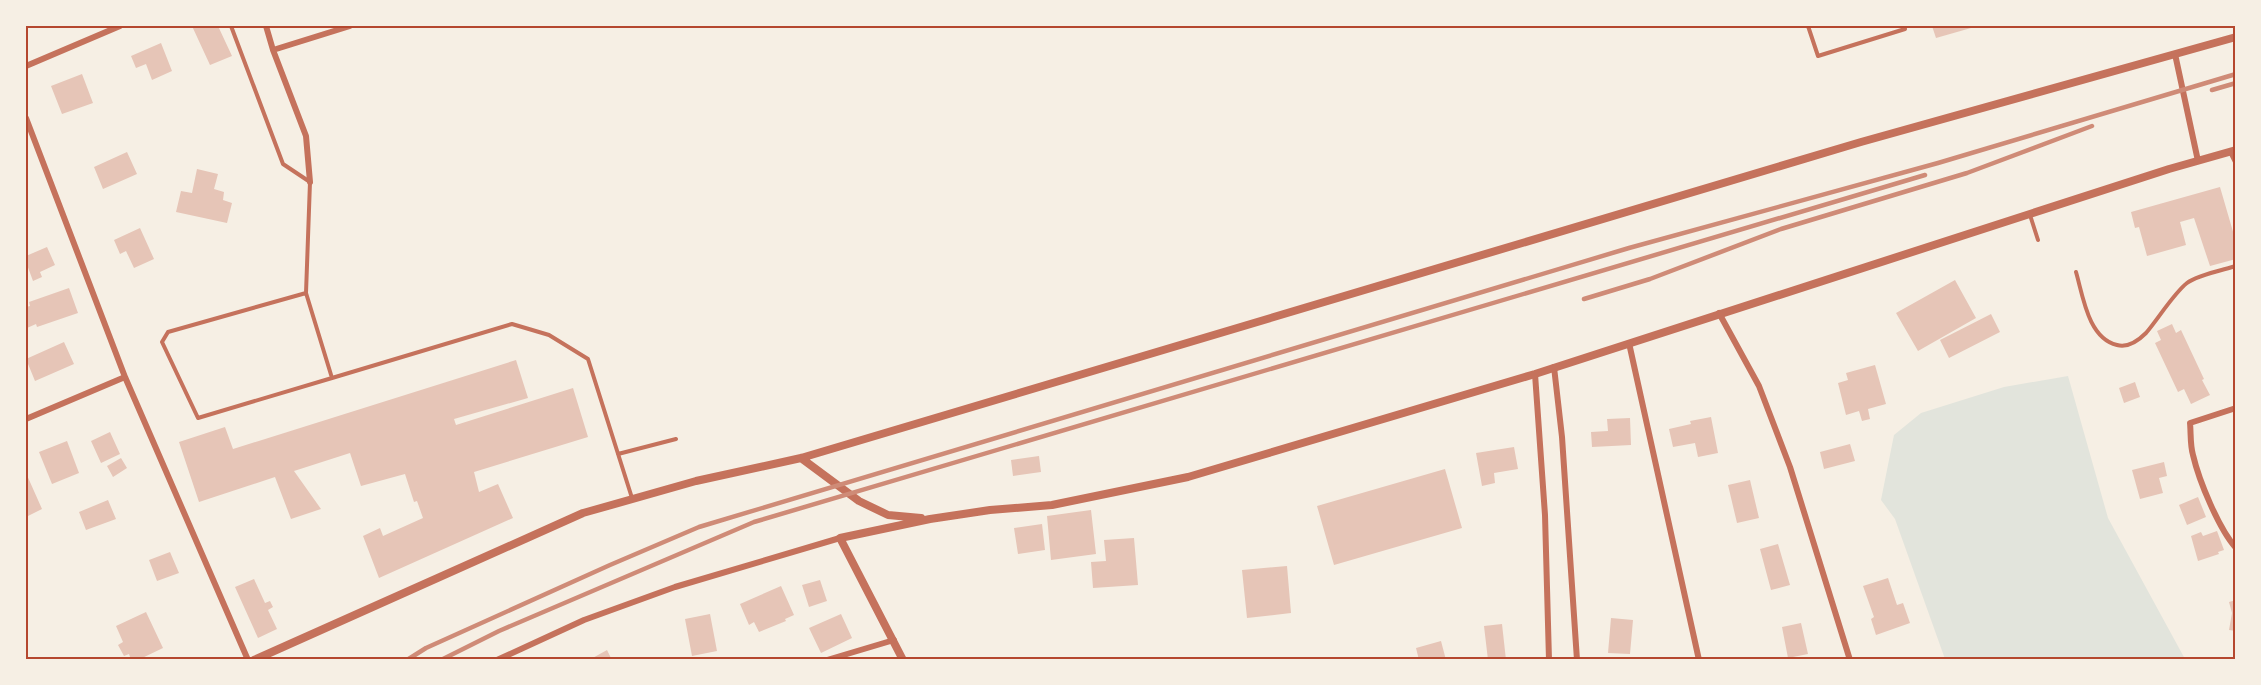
<svg xmlns="http://www.w3.org/2000/svg" width="2261" height="685" viewBox="0 0 2261 685" font-family="Raleway,sans-serif">
  <rect width="100%" height="100%" fill="#f6efe4"/>
  <path fill="#e2e4dc" d="M 2068,376 L 2108,518 L 2185,659 L 1945,659 L 1895,519 L 1881,500 L 1894,435 L 1921,413 L 2004,387 Z"/>
  <path fill="#e6c5b7" d="M 192,26 L 218,26 L 232,56 L 210,65 Z
    M 1932,26 L 1978,26 L 1936,38 Z
    M 161,43 L 172,71 L 152,80 L 146,64 L 136,68 L 131,56 Z
    M 82,74 L 93,103 L 62,114 L 51,86 Z
    M 127,152 L 137,174 L 103,189 L 94,167 Z
    M 197,169 L 218,174 L 214,189 L 224,192 L 223,200 L 232,203 L 227,223 L 176,212 L 181,191 L 192,193 Z
    M 2220,187 L 2236,242 L 2236,259 L 2210,266 L 2194,218 L 2180,222 L 2186,245 L 2147,256 L 2139,227 L 2135,228 L 2131,212 Z
    M 140,228 L 154,259 L 134,268 L 126,251 L 120,254 L 114,240 Z
    M 47,247 L 55,265 L 40,272 L 42,277 L 33,281 L 26,262 L 26,256 Z
    M 1955,280 L 1976,318 L 1918,351 L 1896,313 Z
    M 69,288 L 78,313 L 37,327 L 36,324 L 27,328 L 26,307 L 30,306 L 29,302 Z
    M 1991,314 L 2000,332 L 1949,358 L 1940,340 Z
    M 2172,324 L 2176,333 L 2181,330 L 2204,379 L 2202,380 L 2210,395 L 2191,404 L 2184,389 L 2178,392 L 2155,343 L 2161,340 L 2157,331 Z
    M 64,342 L 74,364 L 35,381 L 26,359 Z
    M 516,360 L 528,398 L 454,419 L 456,425 L 573,388 L 588,437 L 474,472 L 479,492 L 498,484 L 513,518 L 379,578 L 363,536 L 380,528 L 383,536 L 423,518 L 417,501 L 414,502 L 405,474 L 361,486 L 350,453 L 294,471 L 321,509 L 291,519 L 275,477 L 199,502 L 179,442 L 225,427 L 233,449 Z
    M 1875,365 L 1886,404 L 1868,409 L 1870,419 L 1862,421 L 1859,411 L 1846,415 L 1838,383 L 1848,380 L 1846,373 Z
    M 2135,382 L 2140,397 L 2124,403 L 2119,388 Z
    M 1711,417 L 1718,453 L 1698,457 L 1695,443 L 1673,447 L 1669,429 L 1691,424 L 1690,421 Z
    M 1630,418 L 1631,445 L 1592,447 L 1591,432 L 1608,431 L 1607,419 Z
    M 110,432 L 120,454 L 101,463 L 91,441 Z
    M 67,441 L 79,473 L 52,484 L 39,452 Z
    M 1850,444 L 1855,461 L 1824,469 L 1820,452 Z
    M 1514,447 L 1518,469 L 1494,473 L 1495,483 L 1482,486 L 1476,453 Z
    M 1039,456 L 1041,472 L 1013,476 L 1011,460 Z
    M 121,458 L 127,468 L 113,477 L 107,466 Z
    M 2164,462 L 2167,476 L 2159,478 L 2163,493 L 2140,499 L 2132,470 Z
    M 1445,469 L 1462,528 L 1334,565 L 1317,506 Z
    M 26,473 L 42,509 L 26,517 Z
    M 1750,480 L 1759,518 L 1737,523 L 1728,485 Z
    M 2198,497 L 2206,517 L 2187,525 L 2179,505 Z
    M 108,500 L 116,519 L 86,530 L 79,512 Z
    M 1091,510 L 1096,554 L 1051,560 L 1047,516 Z
    M 1042,524 L 1045,550 L 1018,554 L 1014,528 Z
    M 2217,531 L 2224,550 L 2218,552 L 2219,554 L 2198,561 L 2191,536 L 2201,532 L 2203,536 Z
    M 1134,538 L 1138,585 L 1093,588 L 1091,562 L 1106,561 L 1104,540 Z
    M 1778,544 L 1790,585 L 1771,590 L 1760,549 Z
    M 170,552 L 179,573 L 157,581 L 149,560 Z
    M 1287,566 L 1291,613 L 1247,618 L 1242,570 Z
    M 1888,578 L 1897,605 L 1903,603 L 1910,623 L 1876,635 L 1871,619 L 1874,617 L 1863,586 Z
    M 254,579 L 265,603 L 270,601 L 273,607 L 268,610 L 277,629 L 258,638 L 235,587 Z
    M 820,580 L 827,601 L 809,607 L 802,585 Z
    M 781,586 L 794,615 L 785,619 L 786,621 L 759,632 L 754,622 L 749,625 L 740,604 Z
    M 2236,600 L 2236,631 L 2229,630 L 2232,613 L 2229,602 Z
    M 146,612 L 163,648 L 138,660 L 131,660 L 129,654 L 124,656 L 118,645 L 123,642 L 116,626 Z
    M 710,614 L 717,651 L 692,656 L 685,619 Z
    M 841,614 L 852,638 L 821,653 L 809,628 Z
    M 1611,618 L 1633,620 L 1630,654 L 1608,653 Z
    M 1801,623 L 1808,654 L 1788,658 L 1782,627 Z
    M 1502,624 L 1506,660 L 1488,660 L 1484,626 Z
    M 1441,641 L 1446,660 L 1419,660 L 1416,648 Z
    M 607,650 L 612,660 L 589,660 Z"/>
  <g fill="none" stroke-linecap="round" stroke-linejoin="round">
    <path stroke="#c5725c" stroke-width="4" d="M 231,26 L 283,164 L 310,182 L 306,293 L 332,378 L 512,324 L 549,335 L 588,359 L 632,498
      M 1808,26 L 1818,56 L 1905,29 L 1904,26
      M 2030,215 L 2038,240
      M 2076,272 C 2083,296 2088,338 2117,345 C 2128,348 2138,341 2146,333 C 2158,319 2174,293 2187,283 C 2197,275 2223,270 2236,266
      M 306,293 L 168,332 L 162,342 L 198,418 L 332,378
      M 618,454 L 676,439"/>
    <path stroke="#c5725c" stroke-width="6" d="M 266,26 L 273,50 L 306,136 L 310,182
      M 273,50 L 350,26
      M 2175,54 L 2198,161
      M 26,66 L 120,26
      M 26,118 L 125,377 L 248,660
      M 2231,152 L 2236,162
      M 1719,313 L 1759,386 L 1790,467 L 1850,660
      M 1629,343 L 1699,660
      M 1554,367 L 1562,437 L 1577,660
      M 1535,374 L 1545,515 L 1549,660
      M 2236,408 L 2190,423 C 2191,433 2190,445 2193,455 C 2199,481 2219,529 2236,548
      M 26,419 L 125,377
      M 497,660 L 584,620 L 675,587 L 840,538
      M 827,660 L 894,640"/>
    <path stroke="#c5725c" stroke-width="8" d="M 801,458 L 859,501 L 888,515 L 921,518
      M 254,660 L 583,513 L 696,481 L 801,458 L 1861,142 L 2236,37
      M 903,660 L 840,538 L 930,519 L 990,510 L 1052,505 L 1188,477 L 1535,374 L 2169,169 L 2236,150"/>
    <path stroke="#cf8b77" stroke-width="4.5" d="M 2212,90 L 2236,83
      M 1584,299 L 1650,279 L 1781,229 L 1967,173 L 2092,126
      M 407,660 L 426,648 L 610,565 L 699,527 L 1629,248 L 1938,163 L 2236,74
      M 441,660 L 499,631 L 754,522 L 1925,175"/>
  </g>
  <rect width="2261" height="685" fill="none" stroke="#f6efe4" stroke-width="54"/>
  <rect x="27" y="27" width="2207" height="631" fill="none" stroke="#b5482f" stroke-width="2"/>
</svg>
